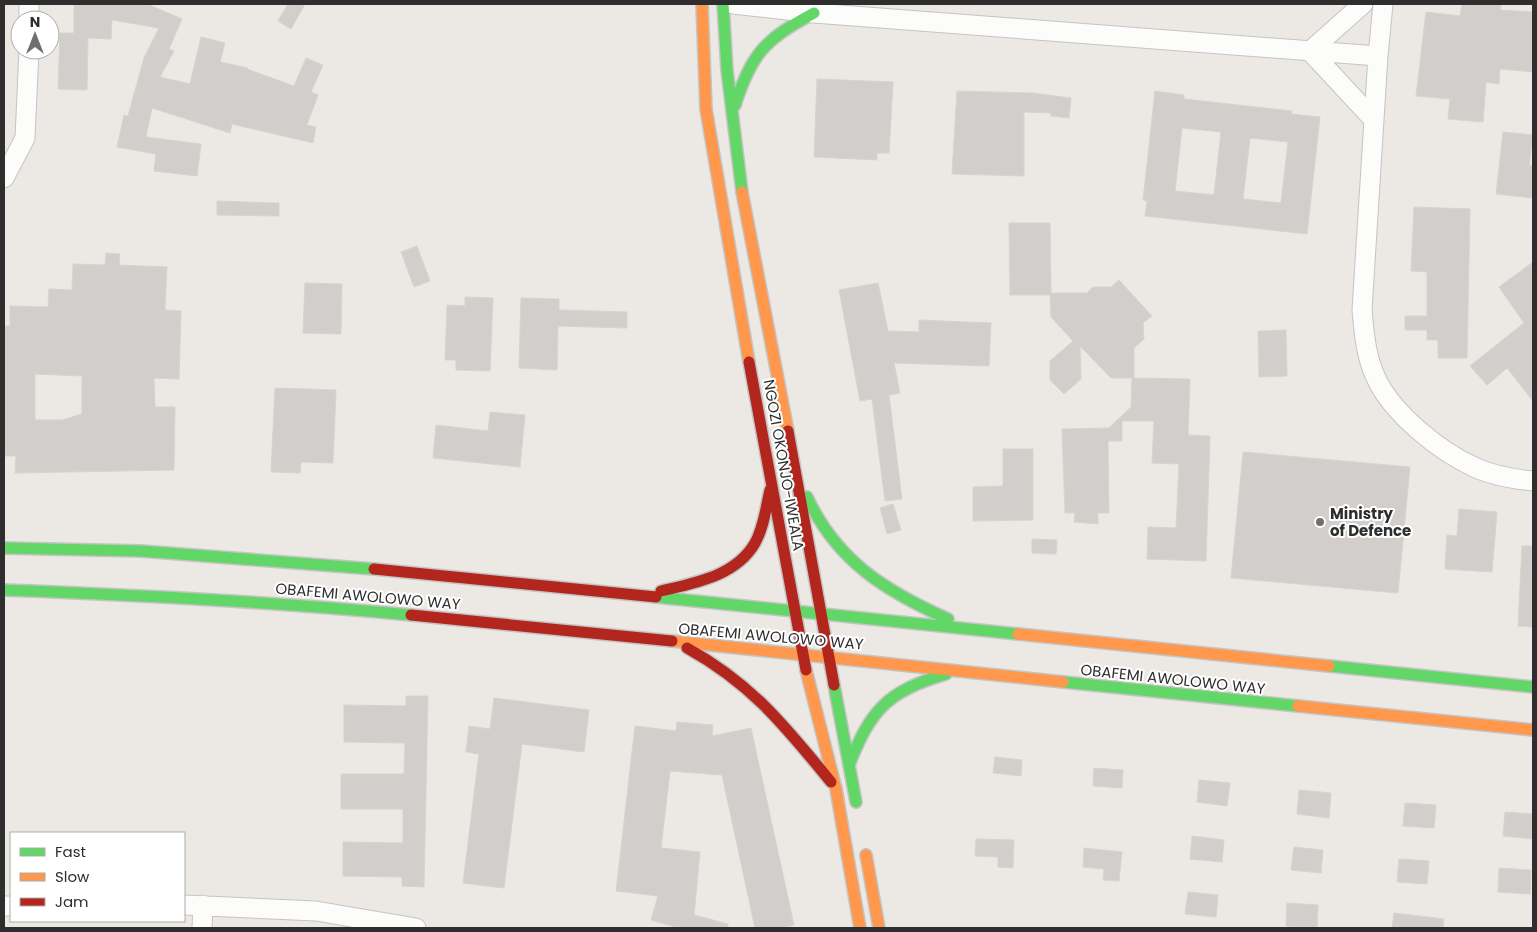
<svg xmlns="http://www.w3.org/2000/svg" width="1537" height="932" viewBox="0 0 1537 932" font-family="Poppins,sans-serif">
  <rect width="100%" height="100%" fill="#ece8e4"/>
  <path fill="#d1cecb" stroke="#d7d4d0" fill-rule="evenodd" d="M 74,4 L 147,4 L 182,19 L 169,49 L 174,51 L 160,77 L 190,84 L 201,37 L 225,43 L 220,62 L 248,68 L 247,69 L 294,86 L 306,58 L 323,65 L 311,92 L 318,95 L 307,125 L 316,127 L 313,143 L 232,124 L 230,133 L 152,108 L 146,137 L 201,144 L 197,176 L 154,171 L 156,154 L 117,147 L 124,115 L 128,116 L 144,58 L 159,28 L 112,20 L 111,39 L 88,38 L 87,90 L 58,89 L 60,33 L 74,33 Z
    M 288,4 L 305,4 L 291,29 L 278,21 Z
    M 1462,4 L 1501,4 L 1500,10 L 1533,12 L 1533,72 L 1500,69 L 1499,84 L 1486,82 L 1483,122 L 1448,119 L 1450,99 L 1416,96 L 1426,12 L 1460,16 Z
    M 817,79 L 893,82 L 889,153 L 877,153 L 877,160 L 814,157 Z
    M 957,91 L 1032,93 L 1071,98 L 1069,118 L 1051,116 L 1051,113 L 1024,112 L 1024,176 L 952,174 Z
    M 1155,91 L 1184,95 L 1184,99 L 1292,111 L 1291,114 L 1320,117 L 1307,234 L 1145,216 L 1147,201 L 1143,200 ZM 1182,128 L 1221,132 L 1214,195 L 1175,191 ZM 1250,138 L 1288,142 L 1281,203 L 1243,199 Z
    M 1503,132 L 1533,135 L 1529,165 L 1533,166 L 1533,198 L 1496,194 Z
    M 217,201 L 279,203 L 279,216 L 217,215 Z
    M 1414,207 L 1470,209 L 1467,358 L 1438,358 L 1438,340 L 1427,340 L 1427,330 L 1405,330 L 1405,316 L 1427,316 L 1427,272 L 1411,271 Z
    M 1009,223 L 1050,223 L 1051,293 L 1087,293 L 1093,287 L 1111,287 L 1119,280 L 1152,316 L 1143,323 L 1144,339 L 1134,348 L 1134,378 L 1190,379 L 1188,435 L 1210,436 L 1206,561 L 1147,559 L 1148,527 L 1176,528 L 1179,464 L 1152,463 L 1154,421 L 1122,421 L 1122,441 L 1108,441 L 1109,513 L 1098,513 L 1098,524 L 1074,522 L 1075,513 L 1065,513 L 1062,429 L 1109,428 L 1131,407 L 1132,378 L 1111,378 L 1080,346 L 1081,379 L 1064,394 L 1050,380 L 1050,361 L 1073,341 L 1051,317 L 1050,295 L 1010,295 Z
    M 417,246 L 430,281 L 414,287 L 401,252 Z
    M 106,253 L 120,254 L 119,265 L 167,267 L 165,310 L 181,311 L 179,379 L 154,378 L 155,407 L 175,407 L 174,470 L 15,473 L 16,456 L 4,456 L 4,326 L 10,326 L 10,306 L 48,307 L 49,289 L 72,290 L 73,264 L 105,265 ZM 35,374 L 82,376 L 82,414 L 62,420 L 35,420 Z
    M 1533,262 L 1533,401 L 1507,368 L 1487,385 L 1470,366 L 1524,323 L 1499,287 Z
    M 305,283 L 342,284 L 341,334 L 303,333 Z
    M 878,283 L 888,331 L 919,332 L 919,320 L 991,323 L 989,366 L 894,363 L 900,393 L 889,395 L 902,499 L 885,501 L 872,399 L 860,401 L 839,290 Z
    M 465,297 L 493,298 L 490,371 L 456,370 L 456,360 L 445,360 L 447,305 L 465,306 Z
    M 521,298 L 559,299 L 559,310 L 627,312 L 627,328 L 558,326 L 557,370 L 519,368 Z
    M 1286,330 L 1287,376 L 1259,377 L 1258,331 Z
    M 275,388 L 336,390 L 333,463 L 301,462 L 300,473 L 271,472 Z
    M 490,412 L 525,415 L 520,467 L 433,458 L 436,425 L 488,431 Z
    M 1003,449 L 1033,449 L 1033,520 L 973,521 L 973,487 L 1003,486 Z
    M 1243,452 L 1410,467 L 1398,593 L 1231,578 Z
    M 893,504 L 901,530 L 887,534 L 880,508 Z
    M 1459,509 L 1497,512 L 1492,572 L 1445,569 L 1447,535 L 1457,536 Z
    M 1032,539 L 1057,540 L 1056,554 L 1032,553 Z
    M 1522,546 L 1533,546 L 1533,627 L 1518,626 Z
    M 406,696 L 428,696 L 424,887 L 402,886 L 402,877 L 343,876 L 343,842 L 403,843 L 403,809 L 341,809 L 341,774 L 404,774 L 405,743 L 344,742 L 344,705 L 406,706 Z
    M 494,698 L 589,710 L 584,752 L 522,744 L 504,888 L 463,883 L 479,754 L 466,752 L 469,726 L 490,729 Z
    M 677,722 L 713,725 L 712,736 L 751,728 L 794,925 L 780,928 L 755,928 L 722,775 L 670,771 L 661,848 L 700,852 L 694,915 L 728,924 L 728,928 L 679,928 L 651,920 L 658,896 L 616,891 L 635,726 L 676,731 Z
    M 995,757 L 1022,760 L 1021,776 L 993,773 Z
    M 1094,768 L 1123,770 L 1122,788 L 1093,786 Z
    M 1199,780 L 1230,783 L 1227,806 L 1197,802 Z
    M 1299,790 L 1331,793 L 1329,818 L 1297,814 Z
    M 1405,803 L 1436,805 L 1434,828 L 1403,826 Z
    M 1505,812 L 1533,814 L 1533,839 L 1503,836 Z
    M 1192,836 L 1224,840 L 1222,862 L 1190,859 Z
    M 976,839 L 1014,840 L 1013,868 L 998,867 L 998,857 L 975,856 Z
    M 1294,847 L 1323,850 L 1321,873 L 1291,870 Z
    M 1084,848 L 1122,852 L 1119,881 L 1103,880 L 1104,869 L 1083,867 Z
    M 1399,859 L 1429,861 L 1427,884 L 1397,882 Z
    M 1499,868 L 1531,870 L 1530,894 L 1498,892 Z
    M 1188,892 L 1218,895 L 1216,917 L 1185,914 Z
    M 1287,903 L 1318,905 L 1317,927 L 1286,926 Z
    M 1394,913 L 1444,919 L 1443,928 L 1392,928 Z"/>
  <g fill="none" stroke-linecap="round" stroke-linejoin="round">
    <defs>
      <path id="street" d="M 733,4 L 814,13 L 1378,56 L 1362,310 C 1364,333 1366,357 1376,378 C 1392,413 1439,451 1474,467 C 1493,476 1513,479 1533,481
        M 1363,4 L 1310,51 L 1374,120
        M 29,20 L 29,4
        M 1378,56 L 1383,4
        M 4,178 L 25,138 L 29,50
        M 184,905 L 316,911 L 416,928
        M 4,906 L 11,906
        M 202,928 L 203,905"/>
      <path id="fast" d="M 723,4 L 727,70 L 742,192
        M 735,105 C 752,52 766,39 814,13
        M 807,497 C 837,561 885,591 948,619
        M 4,548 L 141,551 L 374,569
        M 4,590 C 140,595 276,602 411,615
        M 656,597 L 1018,634
        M 1329,666 L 1533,687
        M 1063,682 L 1298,706
        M 834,685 L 856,802
        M 849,765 C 871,709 888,691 946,674"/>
      <path id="slow" d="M 702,4 L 706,109 L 749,362
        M 742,192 L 788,431
        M 1018,634 L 1329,666
        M 672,641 L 1063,682
        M 806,670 L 836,789 L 860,928
        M 1298,706 L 1533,730
        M 866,855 L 879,928"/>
      <path id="jam" d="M 749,362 L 806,670
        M 788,431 L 834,685
        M 374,569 L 656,597
        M 661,591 C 695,583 736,576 755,543 C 764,527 766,507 770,490
        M 411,615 L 672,641
        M 687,648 C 752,684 785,726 831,782"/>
    </defs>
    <use href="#street" stroke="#c5c4c5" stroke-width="21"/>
    <use href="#fast" stroke="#c5c4c5" stroke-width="14"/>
    <use href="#slow" stroke="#c5c4c5" stroke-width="14"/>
    <use href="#jam" stroke="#c5c4c5" stroke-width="14"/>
    <use href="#street" stroke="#fcfcfb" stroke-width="19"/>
    <use href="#fast" stroke="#63d668" stroke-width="11"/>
    <use href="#slow" stroke="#ff974d" stroke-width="11"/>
    <use href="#jam" stroke="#b3261e" stroke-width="11"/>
  </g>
  <circle fill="#706f6e" stroke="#fff" stroke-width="2" cx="1320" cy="522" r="5"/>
  <g text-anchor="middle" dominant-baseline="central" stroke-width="4" stroke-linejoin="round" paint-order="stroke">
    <g font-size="15" fill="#2e2e2e" stroke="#fff">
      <text transform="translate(784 465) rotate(80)">NGOZI OKONJO-IWEALA</text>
      <text transform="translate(368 596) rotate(5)">OBAFEMI AWOLOWO WAY</text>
      <text transform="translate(771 636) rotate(5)">OBAFEMI AWOLOWO WAY</text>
      <text transform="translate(1173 679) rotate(6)">OBAFEMI AWOLOWO WAY</text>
    </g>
    <g font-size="15" font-weight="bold" fill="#2e2e2e" stroke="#fff" text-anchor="start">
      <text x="1330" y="513">Ministry<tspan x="1330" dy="17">of Defence</tspan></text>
    </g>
  </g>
  <rect width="1537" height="932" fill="none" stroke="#2e2e2e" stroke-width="10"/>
  <rect x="10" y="832" width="175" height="90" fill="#ffffff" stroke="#ababab"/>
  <rect x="20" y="848" width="25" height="8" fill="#63d668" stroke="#ababab"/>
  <text x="55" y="857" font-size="15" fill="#2e2e2e">Fast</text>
  <rect x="20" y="873" width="25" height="8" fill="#ff974d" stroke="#ababab"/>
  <text x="55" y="882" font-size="15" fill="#2e2e2e">Slow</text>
  <rect x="20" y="898" width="25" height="8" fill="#b3261e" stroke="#ababab"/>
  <text x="55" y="907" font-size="15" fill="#2e2e2e">Jam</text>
  <g transform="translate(35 35)"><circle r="24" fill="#ffffff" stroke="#ababab"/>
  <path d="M0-4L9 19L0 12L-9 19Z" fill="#706f6e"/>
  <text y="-8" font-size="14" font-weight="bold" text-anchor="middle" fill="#2e2e2e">N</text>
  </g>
</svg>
